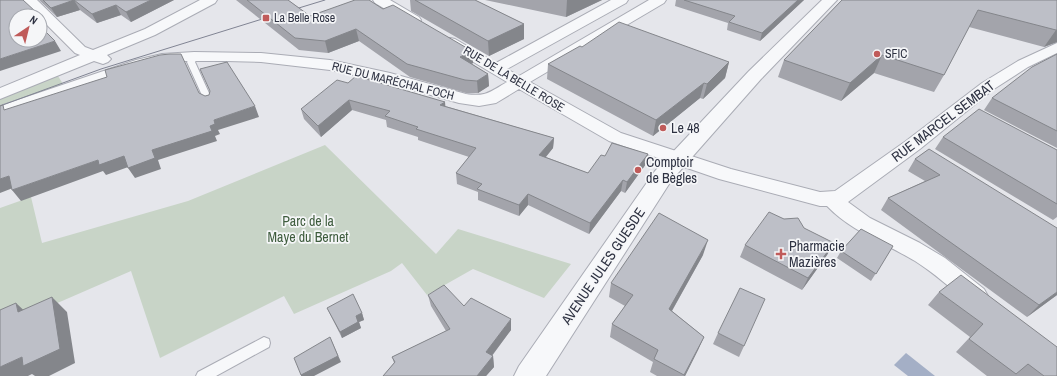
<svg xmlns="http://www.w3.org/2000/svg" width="1057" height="376" viewBox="0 0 1057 376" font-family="'Archivo Narrow',sans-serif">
  <rect width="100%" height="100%" fill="#e5e6eb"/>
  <path fill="#c8d4c7" d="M 58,76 L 63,84 L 0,108 L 0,98 Z
    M 325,145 L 436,254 L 458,229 L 571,264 L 544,298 L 473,269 L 427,295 L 402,263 L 391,271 L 294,314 L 284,296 L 160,358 L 131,271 L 0,328 L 0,208 L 31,197 L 42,243 L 188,201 Z"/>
  <path fill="#a4afc6" d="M 906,353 L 935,376 L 908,376 L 894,365 Z"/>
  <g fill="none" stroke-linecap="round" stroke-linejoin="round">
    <defs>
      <path id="service" d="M 192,54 L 195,54 L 199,56 L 195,62 L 213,102 L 212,104 L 209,105 L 205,102 L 187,62 Z
        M 264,337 L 269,339 L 270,343 L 269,347 L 216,376 L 196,376 L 198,372 Z"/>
      <path id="minor" d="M 22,0 L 37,0 L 85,47 L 93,50 L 145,29 L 200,0 L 217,0 L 215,3 L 155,35 L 107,55 L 111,59 L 108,62 L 103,64 L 94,61 L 0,99 L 0,88 L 80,55 L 75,53 L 40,18 L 40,16 L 38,16 Z
        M 373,0 L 390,0 L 419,17 L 421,20 L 419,23 L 414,24 L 409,23 L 375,3 Z
        M 611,0 L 628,0 L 626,3 L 507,69 L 519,76 L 649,0 L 666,0 L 664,3 L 530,82 L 621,133 L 731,169 L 820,192 L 835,191 L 906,141 L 982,83 L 1018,61 L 1057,43 L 1057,53 L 1028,67 L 994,89 L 920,149 L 848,202 L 870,218 L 920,243 L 945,258 L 984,289 L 988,296 L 984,303 L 976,306 L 968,303 C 951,288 934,273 915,261 C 885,243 851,231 827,206 L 820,206 L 719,179 L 609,141 L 519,89 L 496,103 L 479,106 L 459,103 L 378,80 L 330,70 L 261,62 L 226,61 L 183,61 L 146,66 L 0,117 L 0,106 L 136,60 L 162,54 L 194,52 L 261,53 L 330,60 L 390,73 L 466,94 C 486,97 490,92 507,82 L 445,45 L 443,42 L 445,39 L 450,38 L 455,39 L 496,63 Z"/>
      <path id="tertiary" d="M 822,0 L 837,0 L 761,79 L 671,181 L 546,376 L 514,376 L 519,366 L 655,171 L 749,71 Z"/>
    </defs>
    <use href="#service" stroke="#aaacb5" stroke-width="2"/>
    <use href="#minor" stroke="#aaacb5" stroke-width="2"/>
    <use href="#tertiary" stroke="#aaacb5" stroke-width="2"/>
    <use href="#service" fill="#f7f8fa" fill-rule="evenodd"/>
    <use href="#minor" fill="#f7f8fa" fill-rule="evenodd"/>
    <use href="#tertiary" fill="#f7f8fa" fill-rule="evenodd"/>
    <path stroke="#808493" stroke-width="1" d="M 289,11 L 325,0
      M 0,106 L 101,69 L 272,16"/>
  </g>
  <path fill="#a3a4ab" d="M 39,0 L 174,0 L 131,22 L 121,15 L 97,23 L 80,10 L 57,17 Z
    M 236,0 L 288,0 L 310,16 L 383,9 L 472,51 L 473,63 L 472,64 L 488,74 L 489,86 L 478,93 L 466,93 L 410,77 L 359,41 L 328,53 L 299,50 Z
    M 410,0 L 475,0 L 524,24 L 524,39 L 489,56 L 411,11 Z
    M 485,0 L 602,0 L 566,17 Z
    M 676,0 L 804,0 L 760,41 L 727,30 L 728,23 L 675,6 Z
    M 842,0 L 1057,0 L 1057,42 L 1044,47 L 969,27 L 944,75 L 934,92 L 874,73 L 841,101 L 778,77 L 784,60 Z
    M 582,47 L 729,62 L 725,78 L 703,99 L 700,98 L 653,136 L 547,79 L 548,64 Z
    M 1057,54 L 1057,148 L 984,110 L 992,98 Z
    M 348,83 L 445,106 L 554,138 L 553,148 L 546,157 L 588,173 L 605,156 L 648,154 L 646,164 L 625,193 L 621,191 L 589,234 L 528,205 L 519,216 L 478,200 L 478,192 L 457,184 L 456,173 L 469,157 L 418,140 L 418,137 L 387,127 L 386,120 L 352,110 L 321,137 L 304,119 L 301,109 Z
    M 943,137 L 1057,150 L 1057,217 L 1053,220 L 935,149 Z
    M 929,149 L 1057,295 L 1027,317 L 881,210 L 888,198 L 925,181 L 908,171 L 915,159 Z
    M 834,243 L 827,255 L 802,290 L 740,257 L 745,245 Z
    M 893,246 L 871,281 L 837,258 L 841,251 Z
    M 703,255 L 672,311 L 704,337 L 698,350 L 685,376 L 657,376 L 650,372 L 653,362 L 610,337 L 612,324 L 625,306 L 609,297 L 611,283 Z
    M 939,292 L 1057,376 L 987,376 L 956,352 L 970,337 L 928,305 Z
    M 428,295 L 464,306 L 511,330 L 492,356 L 493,356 L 494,367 L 486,376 L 383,376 L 394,363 L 392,357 L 446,331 L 431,306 Z
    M 327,308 L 362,313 L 364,320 L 359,322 L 361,328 L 342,338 Z
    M 718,333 L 744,346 L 739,357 L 713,344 Z"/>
  <path fill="#84868b" d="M 74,0 L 80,10 L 57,17 L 51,8 Z
    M 151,0 L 174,0 L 131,22 L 126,12 Z
    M 567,0 L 602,0 L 566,17 Z
    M 798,0 L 804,0 L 760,41 L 762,33 Z
    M 116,5 L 121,15 L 97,23 L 92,14 Z
    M 36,12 L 38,16 L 29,16 L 28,15 Z
    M 524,24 L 524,39 L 489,56 L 488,41 Z
    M 356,29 L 359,41 L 328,53 L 325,41 Z
    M 1056,30 L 1057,30 L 1057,42 L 1044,47 Z
    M 55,41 L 61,51 L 0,71 L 0,59 Z
    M 472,51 L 473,63 L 461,69 L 460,57 Z
    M 882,55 L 874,73 L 841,101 L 850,83 Z
    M 729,62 L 725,78 L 703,99 L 707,84 Z
    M 488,74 L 489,86 L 478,93 L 477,81 Z
    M 704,83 L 700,98 L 653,136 L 656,120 Z
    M 349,100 L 352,110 L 321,137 L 318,126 Z
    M 445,102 L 446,113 L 440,105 Z
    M 255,106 L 259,117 L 218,130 L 220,134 L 215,136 L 217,141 L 158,160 L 161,169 L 135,178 L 128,168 L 152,150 L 210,126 L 214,120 Z
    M 554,138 L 553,148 L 539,165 L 539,155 Z
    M 648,154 L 646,164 L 625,193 L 627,182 Z
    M 124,156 L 131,166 L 106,175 L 103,171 L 21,201 L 12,190 L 98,160 Z
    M 9,176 L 18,186 L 0,193 L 0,179 Z
    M 623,180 L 621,191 L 589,234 L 590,223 Z
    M 528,194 L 528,205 L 519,216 L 519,205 Z
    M 708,240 L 703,255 L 665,323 L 669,309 Z
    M 834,243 L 827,255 L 802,290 L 808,278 Z
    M 1057,292 L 1057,295 L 1027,317 L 1039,305 Z
    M 52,297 L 67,312 L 75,363 L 49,376 L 35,376 L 32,374 L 28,376 L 0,376 L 0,367 L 22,357 Z
    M 16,303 L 32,318 L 18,312 Z
    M 362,313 L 364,320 L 359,322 L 361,328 L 342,338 L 340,332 L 356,316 Z
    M 511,319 L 511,330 L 487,362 L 486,352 Z
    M 330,337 L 341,362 L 314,376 L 301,376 L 301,375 Z
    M 704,337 L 698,350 L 685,376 L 684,376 Z
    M 493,356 L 494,367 L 486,376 L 477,376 Z"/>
  <path fill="#bdbfc7" stroke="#84868b" d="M 0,0 L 23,0 L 36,12 L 28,15 L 30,16 L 16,16 L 16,40 L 40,40 L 40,26 L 55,41 L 0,59 Z
    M 43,0 L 151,0 L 126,12 L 116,5 L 92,14 L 74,0 L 51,8 Z
    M 247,0 L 288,0 L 310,16 L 355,0 L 369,0 L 383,9 L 393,5 L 472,51 L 460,57 L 488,74 L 477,81 L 465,80 L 407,64 L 356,29 L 325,41 L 295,38 Z
    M 415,0 L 475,0 L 524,24 L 488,41 Z
    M 684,0 L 798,0 L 762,33 L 729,22 L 735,16 Z
    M 842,0 L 1057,0 L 1057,30 L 1056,30 L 978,10 L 944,75 L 882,55 L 850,83 L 784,60 Z
    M 619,22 L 729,62 L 707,84 L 704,83 L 656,120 L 548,64 L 580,46 L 582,47 Z
    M 170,54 L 181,54 L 199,93 L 205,96 L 209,95 L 210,91 L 200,69 L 227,62 L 255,106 L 214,120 L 215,124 L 210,126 L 212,131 L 152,150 L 155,158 L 128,168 L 124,156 L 99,165 L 98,160 L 12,190 L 9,176 L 0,179 L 0,106 L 3,105 L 4,110 L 107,77 L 105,70 L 160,55 Z
    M 1057,54 L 1057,131 L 992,98 L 1032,67 Z
    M 356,76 L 445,102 L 440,105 L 554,138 L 539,155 L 588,173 L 601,155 L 605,156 L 612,143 L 648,154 L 627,182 L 623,180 L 590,223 L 528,194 L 519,205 L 477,189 L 482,184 L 456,173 L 476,148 L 416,129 L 418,127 L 385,116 L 390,111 L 349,100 L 318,126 L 301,109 L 337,80 L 348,83 Z
    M 979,109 L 1057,150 L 1057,204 L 943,137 Z
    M 929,149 L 1057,228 L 1057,292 L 1039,305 L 888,198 L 940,175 L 915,159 Z
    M 769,212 L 784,219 L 798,218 L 804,228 L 834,243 L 808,278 L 745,245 Z
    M 659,213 L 708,240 L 669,309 L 704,337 L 684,375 L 654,359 L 658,350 L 612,324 L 633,295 L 611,283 Z
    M 861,229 L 893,246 L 876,274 L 841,251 Z
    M 961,275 L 1057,347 L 1057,376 L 1044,376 L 1028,364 L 1016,374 L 969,339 L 983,324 L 939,292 Z
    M 444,285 L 464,306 L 471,298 L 511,319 L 486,352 L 493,356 L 477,376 L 383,376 L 395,362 L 392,357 L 450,329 L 428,295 Z
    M 740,288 L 765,299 L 744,346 L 718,333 Z
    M 353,294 L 362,313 L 356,316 L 358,322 L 340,332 L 327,308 Z
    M 52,297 L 60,349 L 23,366 L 22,357 L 0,367 L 0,310 L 16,303 L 18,312 Z
    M 330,337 L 338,356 L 301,375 L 294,358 Z"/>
  <g fill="#c05b5a" stroke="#f5f6f8" stroke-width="1.5">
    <rect x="262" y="14" width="8" height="8" rx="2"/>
    <circle cx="877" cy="54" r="4"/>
    <circle cx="663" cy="128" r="4"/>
    <circle cx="638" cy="170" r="4"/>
    <path d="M779 248h4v4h4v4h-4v4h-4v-4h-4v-4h4z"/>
  </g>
  <g text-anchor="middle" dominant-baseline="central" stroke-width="3.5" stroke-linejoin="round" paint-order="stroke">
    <g font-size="12" fill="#2e3242" stroke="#f5f6f8" text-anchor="start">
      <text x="274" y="18">La Belle Rose</text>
      <text x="885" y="54">SFIC</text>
    </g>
    <g font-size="12" fill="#2e3242" stroke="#f5f6f8">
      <text transform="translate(514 79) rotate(31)">RUE DE LA BELLE ROSE</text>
      <text transform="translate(393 81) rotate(14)">RUE DU MARÉCHAL FOCH</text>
    </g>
    <g font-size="14" fill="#2e3242" stroke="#f5f6f8">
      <text transform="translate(943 121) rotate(-37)">RUE MARCEL SEMBAT</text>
      <text transform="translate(603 266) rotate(-56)">AVENUE JULES GUESDE</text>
    </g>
    <g font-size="14" fill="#2e3242" stroke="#f5f6f8" text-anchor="start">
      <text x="671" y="128">Le 48</text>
      <text x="646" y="162">Comptoir<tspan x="646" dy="16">de Bègles</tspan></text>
      <text x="789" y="246">Pharmacie<tspan x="789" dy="16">Mazières</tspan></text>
    </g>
    <g font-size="14" fill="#3e5c3d" stroke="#f5f6f8">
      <text x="308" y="221">Parc de la<tspan x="308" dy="16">Maye du Bernet</tspan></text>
    </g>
  </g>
  <g transform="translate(28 28) rotate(35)"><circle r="19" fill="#f5f6f8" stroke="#a5a8af"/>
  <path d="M0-3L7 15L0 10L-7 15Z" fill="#c05b5a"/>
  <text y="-6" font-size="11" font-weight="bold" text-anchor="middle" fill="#2e3242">N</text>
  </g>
</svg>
